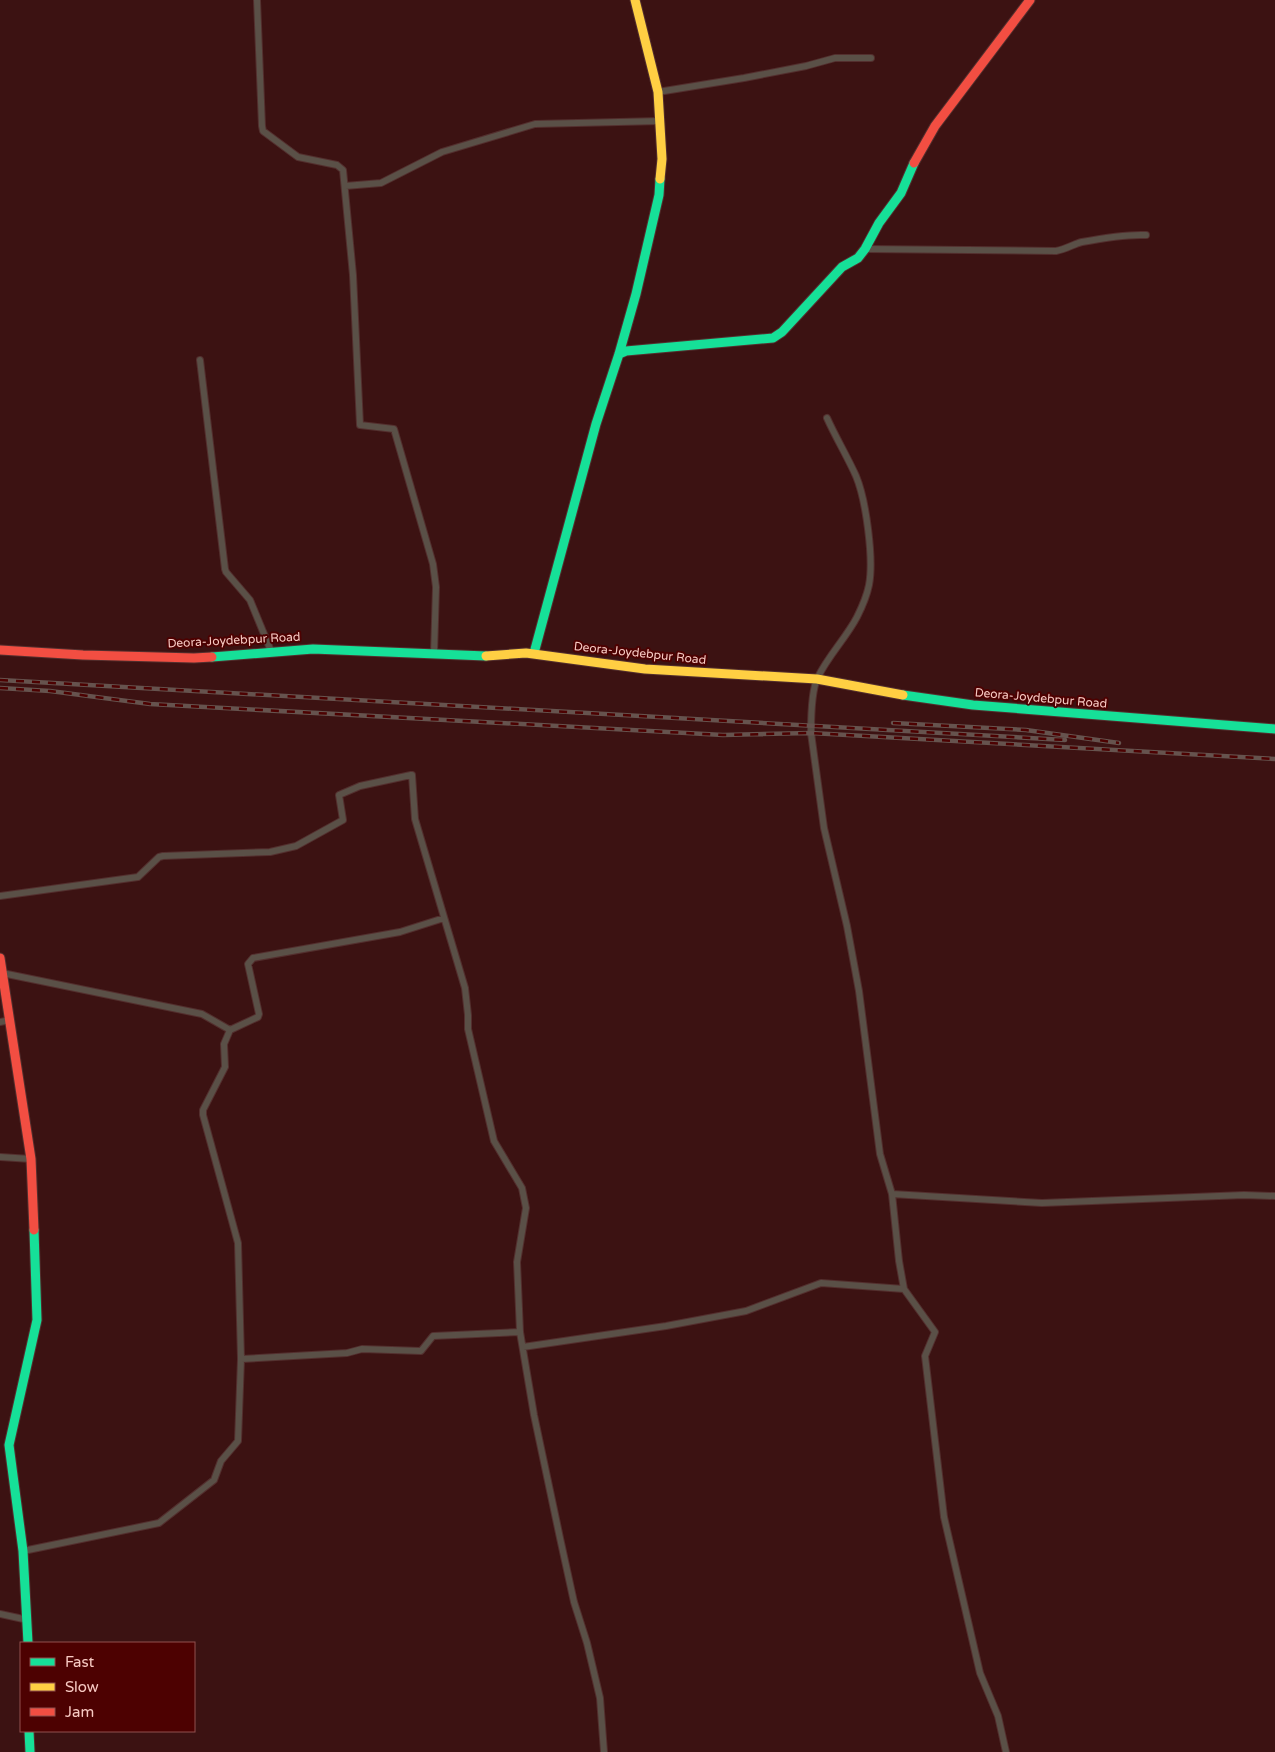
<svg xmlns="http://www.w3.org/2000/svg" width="1275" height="1752" viewBox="0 0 1275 1752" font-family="'Varela Round',sans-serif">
  <rect width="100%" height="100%" fill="#3c1212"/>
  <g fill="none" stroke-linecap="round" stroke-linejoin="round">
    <defs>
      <path id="street" d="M 257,0 L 262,126 L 263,131 L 298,157 L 337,165 L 343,170 L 353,275 L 360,425 L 394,429 L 433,564 L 436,587 L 434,654
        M 658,92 L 744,78 L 806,66 L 835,58 L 871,58
        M 345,186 L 381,183 L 442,152 L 535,124 L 661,121
        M 865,249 L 1056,251 C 1066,249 1074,244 1082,242 C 1103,238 1125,234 1146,235
        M 200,360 L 225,569 L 226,572 L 250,600 L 271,651
        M 827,418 C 836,438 847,456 856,476 C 866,500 874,559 869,585 C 867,595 862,607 857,617 C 846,638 828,656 818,677 C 811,690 811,718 811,733 L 824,828 L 847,926 L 859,991 L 880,1154 L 892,1194 L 899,1261 L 904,1289 L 935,1332 L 925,1356 L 944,1517 L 980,1673 L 998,1716 L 1006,1752
        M 412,775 L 415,819 L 465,988 L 468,1015 L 468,1029 L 494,1141 L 522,1188 L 526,1208 L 517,1262 L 520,1332 L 534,1415 L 560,1538 L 574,1602 L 587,1643 L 600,1698 L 604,1752
        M 0,896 L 138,877 L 159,857 L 163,856 L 270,852 L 296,846 L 343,820 L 339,795 L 360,786 L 411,775
        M 2,973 L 202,1014 L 230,1030
        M 0,1022 L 10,1020
        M 0,1157 L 31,1159
        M 892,1194 L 1042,1203 L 1244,1195 L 1275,1196
        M 523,1347 L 666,1326 L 746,1311 L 821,1283 L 904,1289
        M 241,1359 L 347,1353 L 362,1349 L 421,1351 L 433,1336 L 520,1332
        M 23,1551 L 159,1523 L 214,1480 L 221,1461 L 238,1441 L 241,1359 L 238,1243 L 203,1115 L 203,1110 L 225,1067 L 224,1044 L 230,1030 L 258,1017 L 259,1014 L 248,964 L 253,958 L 400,932 L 444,918
        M 0,1614 L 28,1620"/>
      <path id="fast" d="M 619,354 L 626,351 L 773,338 L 782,332 L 842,267 L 858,258 L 865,249 L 879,223 L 901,193 L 914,163
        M 534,653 L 596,424 L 619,354 L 636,294 L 659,195 L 660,179
        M 212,657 L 313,649 L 486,656
        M 903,695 L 973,705 L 1275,729
        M 28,1643 L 23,1551 L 9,1445 L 37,1320 L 34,1230
        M 29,1731 L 30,1752"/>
      <path id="slow" d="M 635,0 L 658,92 L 662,159 L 660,179
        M 486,656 L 526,653 L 645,669 L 817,679 L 903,695"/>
      <path id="jam" d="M 914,163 L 935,126 L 1030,0
        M 0,650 L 83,655 L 194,658 L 212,657
        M 0,958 L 31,1159 L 34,1230"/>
    </defs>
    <use href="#street" stroke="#532f2e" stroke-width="8"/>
    <use href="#fast" stroke="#532f2e" stroke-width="11"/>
    <use href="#slow" stroke="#532f2e" stroke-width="11"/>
    <use href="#jam" stroke="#532f2e" stroke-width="11"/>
    <use href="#street" stroke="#5a5047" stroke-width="6"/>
    <use href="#fast" stroke="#16e098" stroke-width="9"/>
    <use href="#slow" stroke="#ffcf43" stroke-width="9"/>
    <use href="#jam" stroke="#f24e42" stroke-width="9"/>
    <defs>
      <path id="rail" d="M 0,680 L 1065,740
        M 0,688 L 50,691 L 150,704 L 723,735 L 811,733 L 1275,759
        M 893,723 L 1026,730 L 1119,743"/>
    </defs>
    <use href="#rail" stroke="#66534e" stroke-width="4.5"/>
    <use href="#rail" stroke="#4d0101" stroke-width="2.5" stroke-dasharray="8" stroke-linecap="butt"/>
  </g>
  <g text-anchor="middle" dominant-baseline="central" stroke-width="4" stroke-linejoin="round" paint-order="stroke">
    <g font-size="12" fill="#f8cac3" stroke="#4d0101">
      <text transform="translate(234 640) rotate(-3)">Deora-Joydebpur Road</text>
      <text transform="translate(640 653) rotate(6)">Deora-Joydebpur Road</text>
      <text transform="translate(1041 698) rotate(5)">Deora-Joydebpur Road</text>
    </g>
  </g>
  <rect x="20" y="1642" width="175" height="90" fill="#4d0101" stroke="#91514f"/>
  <rect x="30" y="1658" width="25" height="8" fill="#16e098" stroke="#91514f"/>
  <text x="65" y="1667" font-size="15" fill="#f8cac3">Fast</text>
  <rect x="30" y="1683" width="25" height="8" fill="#ffcf43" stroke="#91514f"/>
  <text x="65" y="1692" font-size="15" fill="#f8cac3">Slow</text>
  <rect x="30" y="1708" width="25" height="8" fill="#f24e42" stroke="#91514f"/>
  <text x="65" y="1717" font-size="15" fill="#f8cac3">Jam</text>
</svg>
